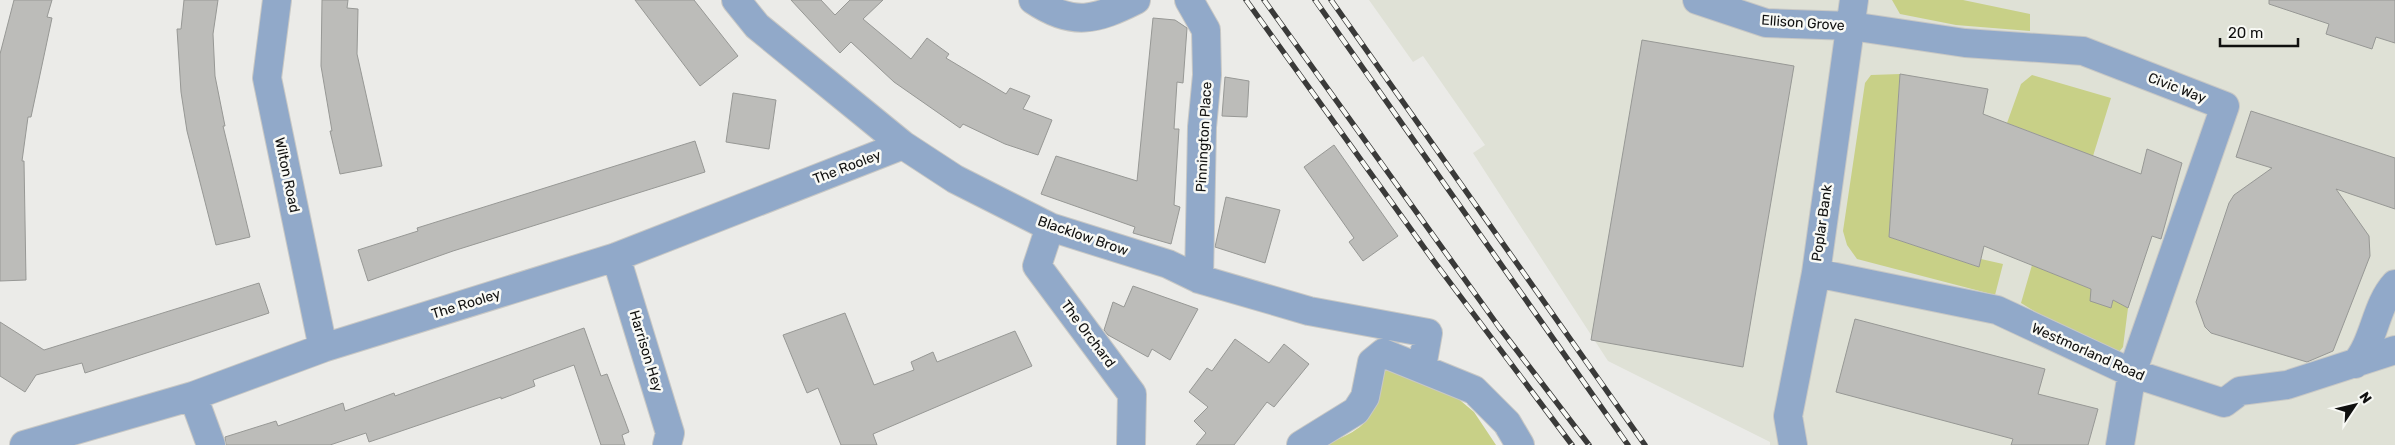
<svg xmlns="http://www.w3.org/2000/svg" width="2395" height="445" viewBox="0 0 2395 445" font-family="Rubik,sans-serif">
  <rect width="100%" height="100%" fill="#ebebe8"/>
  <path fill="#dfe1d6" d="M 1369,0 L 2395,0 L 2395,445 L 1770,445 L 1770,442 L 1608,361 L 1473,153 L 1485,145 L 1423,56 L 1413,62 Z"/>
  <path fill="#c8d087" d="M 1892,0 L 1963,0 L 2030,14 L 2030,31 L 1956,25 L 1900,14 Z
    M 1900,74 L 1889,237 L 1979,267 L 1981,259 L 2003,264 L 1995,295 L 1857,259 L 1847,245 L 1843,231 L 1865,83 L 1871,75 Z
    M 2032,75 L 2111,98 L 2093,156 L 2007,123 L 2021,84 Z
    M 2032,265 L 2091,289 L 2111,308 L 2113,300 L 2128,308 L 2123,347 L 2115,357 L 2078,338 L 2021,303 Z
    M 1386,368 L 1448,390 L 1474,412 L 1496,445 L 1323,445 C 1340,439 1368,428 1373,409 C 1377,395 1374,378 1386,368 Z"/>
  <path fill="#bcbcb9" stroke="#979895" d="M 14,0 L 52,0 L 47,17 L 52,18 L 31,117 L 28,117 L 22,161 L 24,161 L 26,280 L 0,281 L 0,54 Z
    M 184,0 L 218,0 L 213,34 L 215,76 L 225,126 L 223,126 L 250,237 L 216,245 L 187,131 L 181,92 L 177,29 L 181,29 Z
    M 322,0 L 348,0 L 347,8 L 358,9 L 357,54 L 382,166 L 340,174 L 330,131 L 332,131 L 321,66 Z
    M 635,0 L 694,0 L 738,56 L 700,86 Z
    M 791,0 L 821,0 L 835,15 L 850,0 L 883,0 L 863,19 L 911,59 L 927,38 L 949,54 L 946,58 L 1006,94 L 1010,88 L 1030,96 L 1023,109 L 1052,120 L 1038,155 L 1005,144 L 963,124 L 960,128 L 894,82 L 851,42 L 840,53 Z
    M 2269,0 L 2395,0 L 2395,43 L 2376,37 L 2372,49 L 2326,34 L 2329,24 L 2269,4 Z
    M 1153,18 L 1175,20 L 1187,28 L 1183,83 L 1177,82 L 1174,129 L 1179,129 L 1174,205 L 1180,207 L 1171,244 L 1133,233 L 1135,227 L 1041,194 L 1056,156 L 1137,181 Z
    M 1642,40 L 1794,66 L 1743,367 L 1591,340 Z
    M 1900,74 L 1988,89 L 1983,114 L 2141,174 L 2147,149 L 2182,163 L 2161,239 L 2152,236 L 2128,308 L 2113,300 L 2111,308 L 2090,301 L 2091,289 L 1984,246 L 1979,267 L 1889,237 Z
    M 1225,77 L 1249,81 L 1247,117 L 1222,116 Z
    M 733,93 L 776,100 L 769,149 L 726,142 Z
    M 2251,111 L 2395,158 L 2395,209 L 2336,189 L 2369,236 L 2370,256 L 2333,351 L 2307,362 L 2211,333 L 2205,327 L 2196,302 L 2229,203 L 2234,195 L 2272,168 L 2236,157 Z
    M 695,141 L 705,172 L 453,251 L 368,281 L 358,250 L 418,231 L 417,228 Z
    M 1334,145 L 1398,236 L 1363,261 L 1349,242 L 1354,238 L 1304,167 Z
    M 1226,197 L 1280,210 L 1265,263 L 1215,247 Z
    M 259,283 L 269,313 L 85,373 L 82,363 L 36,375 L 25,392 L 0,376 L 0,322 L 44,350 Z
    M 1133,286 L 1198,309 L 1170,360 L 1152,349 L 1148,357 L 1108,335 L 1104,330 L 1113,302 L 1124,307 Z
    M 845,313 L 874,385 L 914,370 L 911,362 L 933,352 L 937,362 L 1015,331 L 1032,366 L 873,434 L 877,445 L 841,445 L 818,388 L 807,393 L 783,335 Z
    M 1855,319 L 2045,369 L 2038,394 L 2098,409 L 2088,445 L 2011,445 L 2013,439 L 1836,392 Z
    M 584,328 L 601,376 L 607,374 L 625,421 L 629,432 L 622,435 L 625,445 L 601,445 L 574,365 L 533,380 L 535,386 L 501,399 L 501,397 L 369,442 L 366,433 L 330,445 L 226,445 L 225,437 L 276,421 L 278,426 L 343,403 L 345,411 L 394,393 L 395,396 Z
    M 1235,339 L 1269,363 L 1284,344 L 1309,364 L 1274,407 L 1267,402 L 1234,445 L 1196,445 L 1206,433 L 1194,421 L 1208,407 L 1189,392 L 1207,368 L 1212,371 Z"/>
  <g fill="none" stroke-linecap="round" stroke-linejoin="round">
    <defs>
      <path id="minor" d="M 277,0 L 267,78 L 323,348
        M 736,0 L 757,26 L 903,145 L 955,179 L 1050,227 L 1168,264 L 1199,279 L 1309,311 L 1428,333 L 1422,367
        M 1033,0 C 1073,27 1096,20 1136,0
        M 1189,0 L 1206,30 L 1207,75 L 1202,127 L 1199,279
        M 1697,0 L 1766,23 L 1851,26 L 1965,43 L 2083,51 L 2225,106 L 2132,373 L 2120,445
        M 1050,227 L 1037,266 L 1132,394 L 1131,445
        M 616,257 L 670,433 L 667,445
        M 1816,273 L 1997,310 L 2132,373 L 2224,403 L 2240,391 L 2287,385 L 2395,350
        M 2355,364 C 2375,341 2375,306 2395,284
        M 193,396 L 211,445
        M 24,445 L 193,396 L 323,348 L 616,257 L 903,145
        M 1301,445 L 1356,411 L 1365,397 L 1372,362 L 1383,353 L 1474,390 L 1507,423 L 1520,445
        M 1793,445 L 1788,416 L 1816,273 L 1854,0"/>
    </defs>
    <use href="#minor" stroke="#c8c8c5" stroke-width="30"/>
    <use href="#minor" stroke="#91a9c9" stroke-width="28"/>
    <defs>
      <path id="rail" d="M 1246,0 L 1433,260 L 1572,445
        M 1264,0 L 1499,327 L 1589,445
        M 1315,0 L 1628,445
        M 1331,0 L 1645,445"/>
    </defs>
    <use href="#rail" stroke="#3a3a39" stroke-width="5.5"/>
    <use href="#rail" stroke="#f8f9f5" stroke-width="4" stroke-dasharray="11" stroke-linecap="butt"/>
  </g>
  <g text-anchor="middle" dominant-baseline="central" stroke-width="5" stroke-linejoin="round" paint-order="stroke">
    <g font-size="14" fill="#10100f" stroke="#f8f9f5">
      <text transform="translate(1803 23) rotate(4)">Ellison Grove</text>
      <text transform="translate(2177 88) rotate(21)">Civic Way</text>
      <text transform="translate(1204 137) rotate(-87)">Pinnington Place</text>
      <text transform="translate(847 167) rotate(-21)">The Rooley</text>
      <text transform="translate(287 175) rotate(78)">Wilton Road</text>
      <text transform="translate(1822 223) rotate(-82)">Poplar Bank</text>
      <text transform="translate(1083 236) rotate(19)">Blacklow Brow</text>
      <text transform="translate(466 304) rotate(-17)">The Rooley</text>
      <text transform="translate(1088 334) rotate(53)">The Orchard</text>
      <text transform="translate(646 351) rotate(73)">Harrison Hey</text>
      <text transform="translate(2088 352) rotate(24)">Westmorland Road</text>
    </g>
  </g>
  <g transform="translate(2355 405) rotate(55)" stroke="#f8f9f5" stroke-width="4" paint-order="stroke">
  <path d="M0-4L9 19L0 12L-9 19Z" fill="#10100f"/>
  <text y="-8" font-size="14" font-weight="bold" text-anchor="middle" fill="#10100f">N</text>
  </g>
  <path d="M2220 38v8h78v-8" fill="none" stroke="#10100f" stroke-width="2.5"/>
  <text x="2228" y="38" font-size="15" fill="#10100f" stroke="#f8f9f5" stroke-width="4" paint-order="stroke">20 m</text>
</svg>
